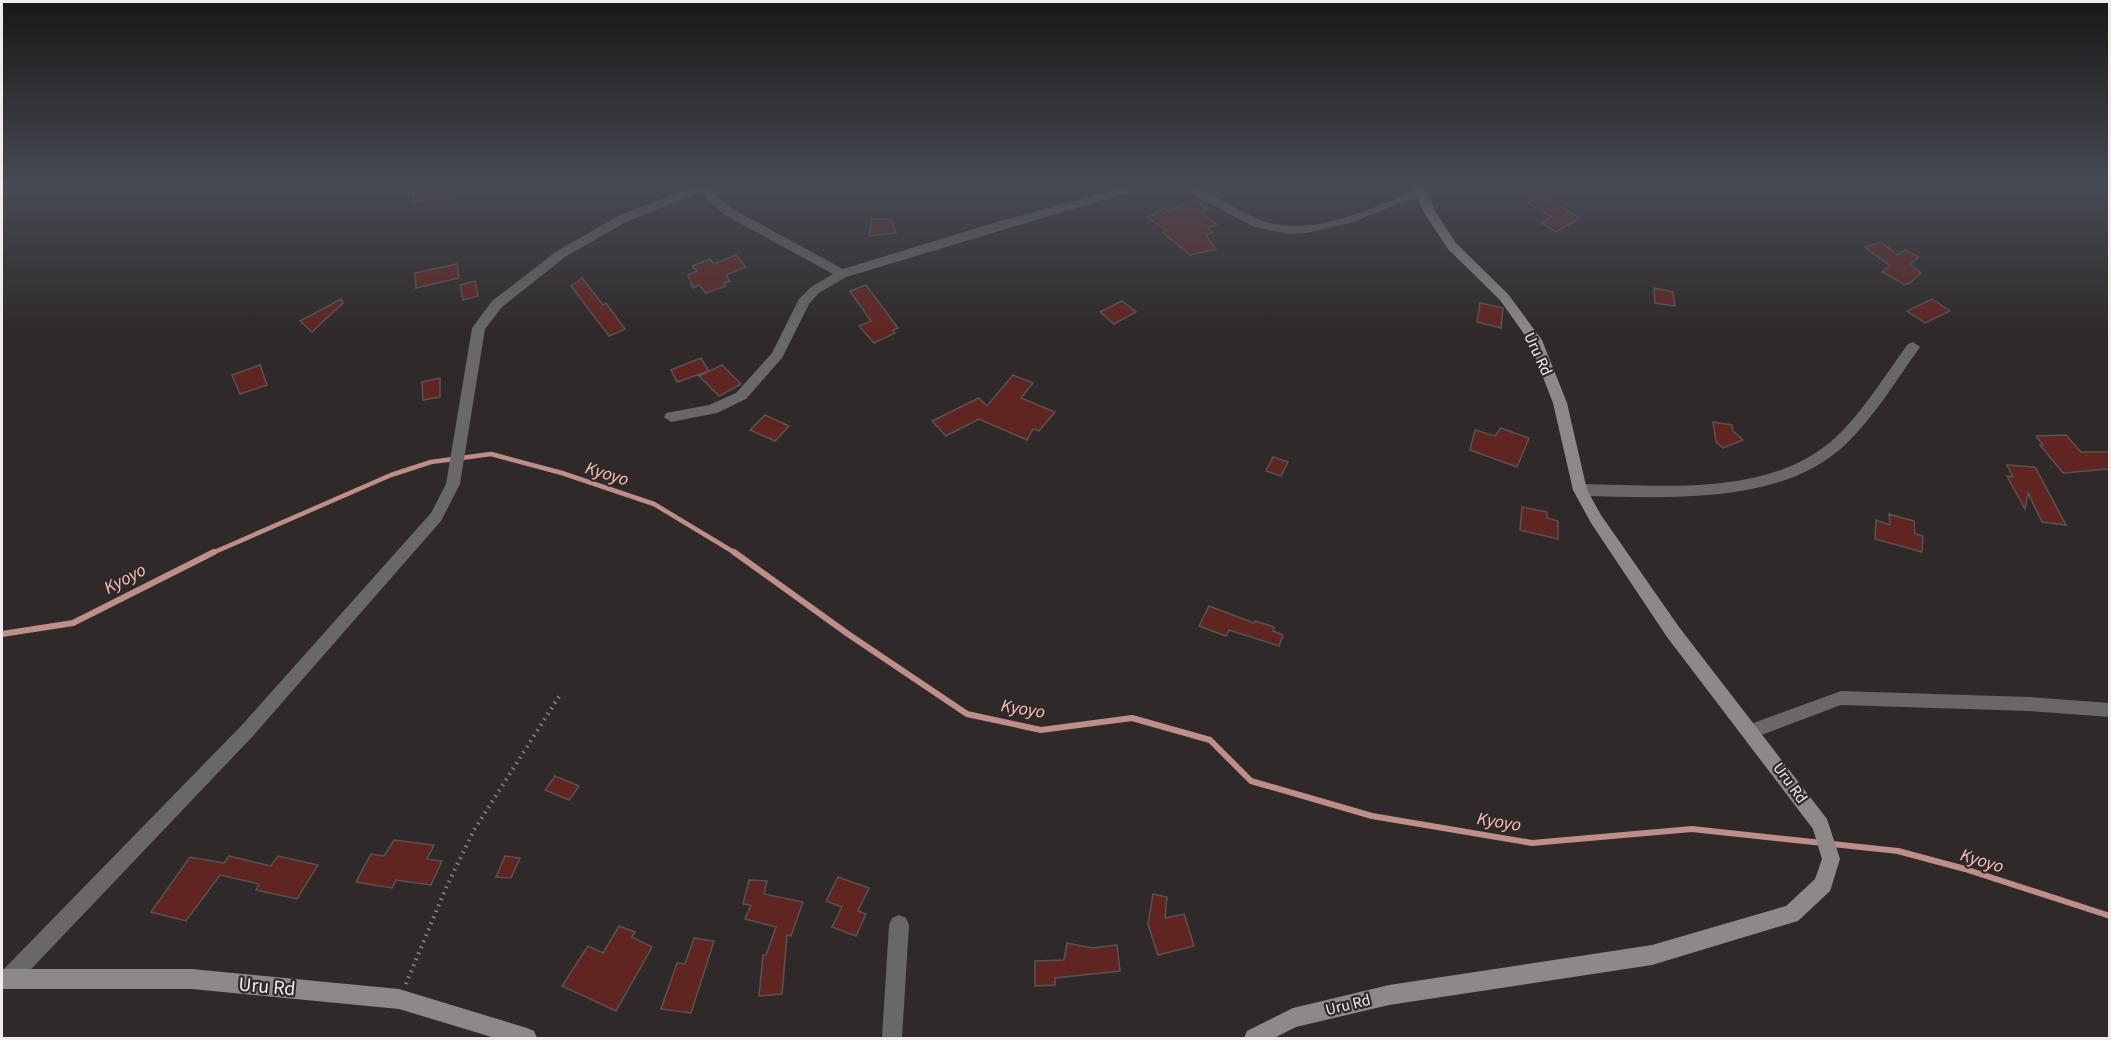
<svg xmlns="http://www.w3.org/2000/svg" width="2111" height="1040" viewBox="0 0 2111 1040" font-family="'Source Sans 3',sans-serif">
  <rect width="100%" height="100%" fill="#2f2a29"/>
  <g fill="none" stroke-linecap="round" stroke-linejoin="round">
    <path stroke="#be8e89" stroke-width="4.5" d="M 210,554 L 391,475 L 431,462 L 491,454 L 562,473 L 654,504 L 737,554"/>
    <path stroke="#be8e89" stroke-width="6" d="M 734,552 L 848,634 L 967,714 L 1041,730 L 1132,718 L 1210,740 L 1251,781 L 1372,816 L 1532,843 L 1692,829 L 1898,851 L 1965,869 L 2110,916
      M 2,634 L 73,623 L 214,552"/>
  </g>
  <path fill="#612521" stroke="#585252" stroke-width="1.5" d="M 413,186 L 456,186 L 456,194 L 438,197 L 438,199 L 413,202 Z
    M 1535,191 L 1580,218 L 1556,232 L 1541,223 L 1552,217 L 1528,203 Z
    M 1196,200 L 1208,210 L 1201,213 L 1217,224 L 1208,228 L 1213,232 L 1206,235 L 1216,249 L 1190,255 L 1162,232 L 1167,231 L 1147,217 L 1164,208 L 1169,211 Z
    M 872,219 L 891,219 L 896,233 L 869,236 Z
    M 1881,242 L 1898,255 L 1905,250 L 1919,257 L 1910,264 L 1921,273 L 1911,282 L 1905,285 L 1882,272 L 1890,266 L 1865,247 Z
    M 736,255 L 746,267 L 726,275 L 730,281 L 724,283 L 726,286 L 706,293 L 699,285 L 693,288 L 688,275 L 697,271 L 692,266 L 710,259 L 714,264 Z
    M 457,264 L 459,278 L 416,288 L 415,273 Z
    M 582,278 L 603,305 L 606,303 L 625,329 L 609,336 L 571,286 Z
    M 475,281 L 478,296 L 463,300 L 460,285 Z
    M 866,285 L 898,328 L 893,330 L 895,333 L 874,343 L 859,326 L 871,321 L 850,291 Z
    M 1654,288 L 1673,292 L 1675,306 L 1655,303 Z
    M 341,299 L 343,303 L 312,332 L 300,321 Z
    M 1932,299 L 1950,311 L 1925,323 L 1907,311 Z
    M 1122,301 L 1136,312 L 1114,324 L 1100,312 Z
    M 1480,303 L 1503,308 L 1501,328 L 1477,322 Z
    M 701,358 L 709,371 L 677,382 L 671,370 Z
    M 260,365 L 267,385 L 240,394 L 232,375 Z
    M 722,365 L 741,384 L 719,396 L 699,376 Z
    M 1013,375 L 1033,383 L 1021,398 L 1055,412 L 1039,431 L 1033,429 L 1027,440 L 979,419 L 946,436 L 932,421 L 979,398 L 987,406 Z
    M 440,378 L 440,397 L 423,400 L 422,382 Z
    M 765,415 L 789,426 L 775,441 L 750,430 Z
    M 1713,422 L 1732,425 L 1733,431 L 1743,440 L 1723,448 L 1716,442 Z
    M 1501,428 L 1529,438 L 1517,467 L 1470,450 L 1475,430 L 1495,436 Z
    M 2066,435 L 2081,452 L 2109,452 L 2109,469 L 2063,473 L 2040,445 L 2043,445 L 2036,436 Z
    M 1273,457 L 1288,462 L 1281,476 L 1266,471 Z
    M 2007,465 L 2035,467 L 2066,525 L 2042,522 L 2028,493 L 2025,509 L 2007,476 L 2013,477 Z
    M 1522,507 L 1547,512 L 1547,518 L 1558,521 L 1558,539 L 1520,530 Z
    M 1889,514 L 1914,521 L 1915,534 L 1923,536 L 1922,552 L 1875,539 L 1876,520 L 1890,525 Z
    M 1209,606 L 1254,623 L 1255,621 L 1274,627 L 1273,631 L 1283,635 L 1279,646 L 1229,630 L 1226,636 L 1199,626 Z
    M 555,776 L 579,786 L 569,800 L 545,790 Z
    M 394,840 L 434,845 L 427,859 L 442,861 L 431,885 L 396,880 L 392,888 L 356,882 L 371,854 L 384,856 Z
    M 229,856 L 271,866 L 278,856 L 318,865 L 297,899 L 256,890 L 259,884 L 220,875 L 186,921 L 151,912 L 190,857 L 224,863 Z
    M 505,856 L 520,858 L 511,878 L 496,877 Z
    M 838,877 L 869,888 L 858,911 L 866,914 L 856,936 L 832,927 L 842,907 L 826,901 Z
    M 749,880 L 767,881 L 764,894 L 803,902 L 791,936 L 787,935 L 782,994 L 759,996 L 763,955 L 766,955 L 776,927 L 745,919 L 751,905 L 743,904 Z
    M 1153,894 L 1167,897 L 1165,918 L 1184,914 L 1194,946 L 1158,955 L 1148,924 Z
    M 619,926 L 635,932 L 632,937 L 652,947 L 616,1011 L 562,986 L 588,946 L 603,953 Z
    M 694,938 L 714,941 L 691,1013 L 661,1009 L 677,963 L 685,964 Z
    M 1067,943 L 1092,948 L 1117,945 L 1120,971 L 1055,978 L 1055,985 L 1035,986 L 1035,961 L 1064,960 Z"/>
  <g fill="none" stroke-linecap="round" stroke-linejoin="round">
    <path stroke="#898584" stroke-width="4" stroke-dasharray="1.5 5" stroke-linecap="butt" d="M 406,984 L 445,890 L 474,830 L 560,695"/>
    <path fill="#6a6767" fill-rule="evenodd" d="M 695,186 L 718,186 L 717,196 L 731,208 L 843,269 L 1000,221 L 1130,186 L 1150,186 L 846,277 L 819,293 L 809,304 L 782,358 L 746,399 L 717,413 L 671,422 L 664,417 L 666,413 L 709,405 L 736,393 L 772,353 L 799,299 L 811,287 L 833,274 L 723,214 L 707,199 L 706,190 L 626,222 L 565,257 L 502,307 L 485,329 L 460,484 L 441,521 L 253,736 L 16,985 L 9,988 L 2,985 L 2,971 L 241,726 L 431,513 L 446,484 L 472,328 L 492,301 L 557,251 L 618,216 Z
      M 1177,186 C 1207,186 1227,205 1253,217 C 1306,242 1366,209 1417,191 L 1421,189 L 1427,193 L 1350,223 L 1307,233 L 1288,234 L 1254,227 Z
      M 1913,342 L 1920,347 L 1918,350 C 1895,382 1874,417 1846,444 C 1781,507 1663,497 1580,496 L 1573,490 L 1580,484 C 1662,485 1769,498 1835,438 C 1864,411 1885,375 1908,344 Z
      M 1841,691 L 2029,697 L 2110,703 L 2110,717 L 2029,711 L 1841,705 L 1751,739 L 1745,736 L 1742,731 L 1745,726 Z
      M 899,915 L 906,918 L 909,925 L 902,1038 L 882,1038 L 889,925 L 892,918 Z"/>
    <path fill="#8d8988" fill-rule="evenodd" d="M 1413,186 L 1425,186 L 1435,211 L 1456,243 L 1508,294 L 1542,340 L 1567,403 L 1587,490 L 1601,515 L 1679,627 L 1827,819 L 1840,859 L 1832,885 L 1830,891 L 1798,921 L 1791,923 L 1652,965 L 1389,1005 L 1296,1027 L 1274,1038 L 1244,1038 L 1247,1031 L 1293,1008 L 1389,985 L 1652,945 L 1786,906 L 1815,879 L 1822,859 L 1813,829 L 1667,637 L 1591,523 L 1573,490 L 1553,403 L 1529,341 L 1500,300 L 1448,249 L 1423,211 Z
      M 2,969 L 192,969 L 399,989 L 527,1028 L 534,1031 L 537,1038 L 495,1038 L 399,1009 L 192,989 L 2,989 Z"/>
  </g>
  <linearGradient id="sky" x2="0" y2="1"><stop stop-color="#1a1717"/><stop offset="0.56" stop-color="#474a54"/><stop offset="1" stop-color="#474a54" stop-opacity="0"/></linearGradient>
  <rect width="2111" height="332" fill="url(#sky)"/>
  <g text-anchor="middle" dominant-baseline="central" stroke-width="4.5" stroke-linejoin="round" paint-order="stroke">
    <g font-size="16" fill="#efeceb" stroke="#2f2a29">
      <text transform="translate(1538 354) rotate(65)">Uru Rd</text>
      <text transform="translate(1790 783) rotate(54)">Uru Rd</text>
      <text transform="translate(1348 1005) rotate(-14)">Uru Rd</text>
    </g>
    <g font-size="18" font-style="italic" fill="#ffc2bb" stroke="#2f2a29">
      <text transform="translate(607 474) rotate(17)">Kyoyo</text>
      <text transform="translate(125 579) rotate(-28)">Kyoyo</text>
      <text transform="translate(1023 709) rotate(9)">Kyoyo</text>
      <text transform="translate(1499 822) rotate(9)">Kyoyo</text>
      <text transform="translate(1982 861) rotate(17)">Kyoyo</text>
    </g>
    <g font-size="20" fill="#efeceb" stroke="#2f2a29">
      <text transform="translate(267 987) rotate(5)">Uru Rd</text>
    </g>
  </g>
  <rect width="2111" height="1040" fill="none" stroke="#efeceb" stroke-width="6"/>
</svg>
